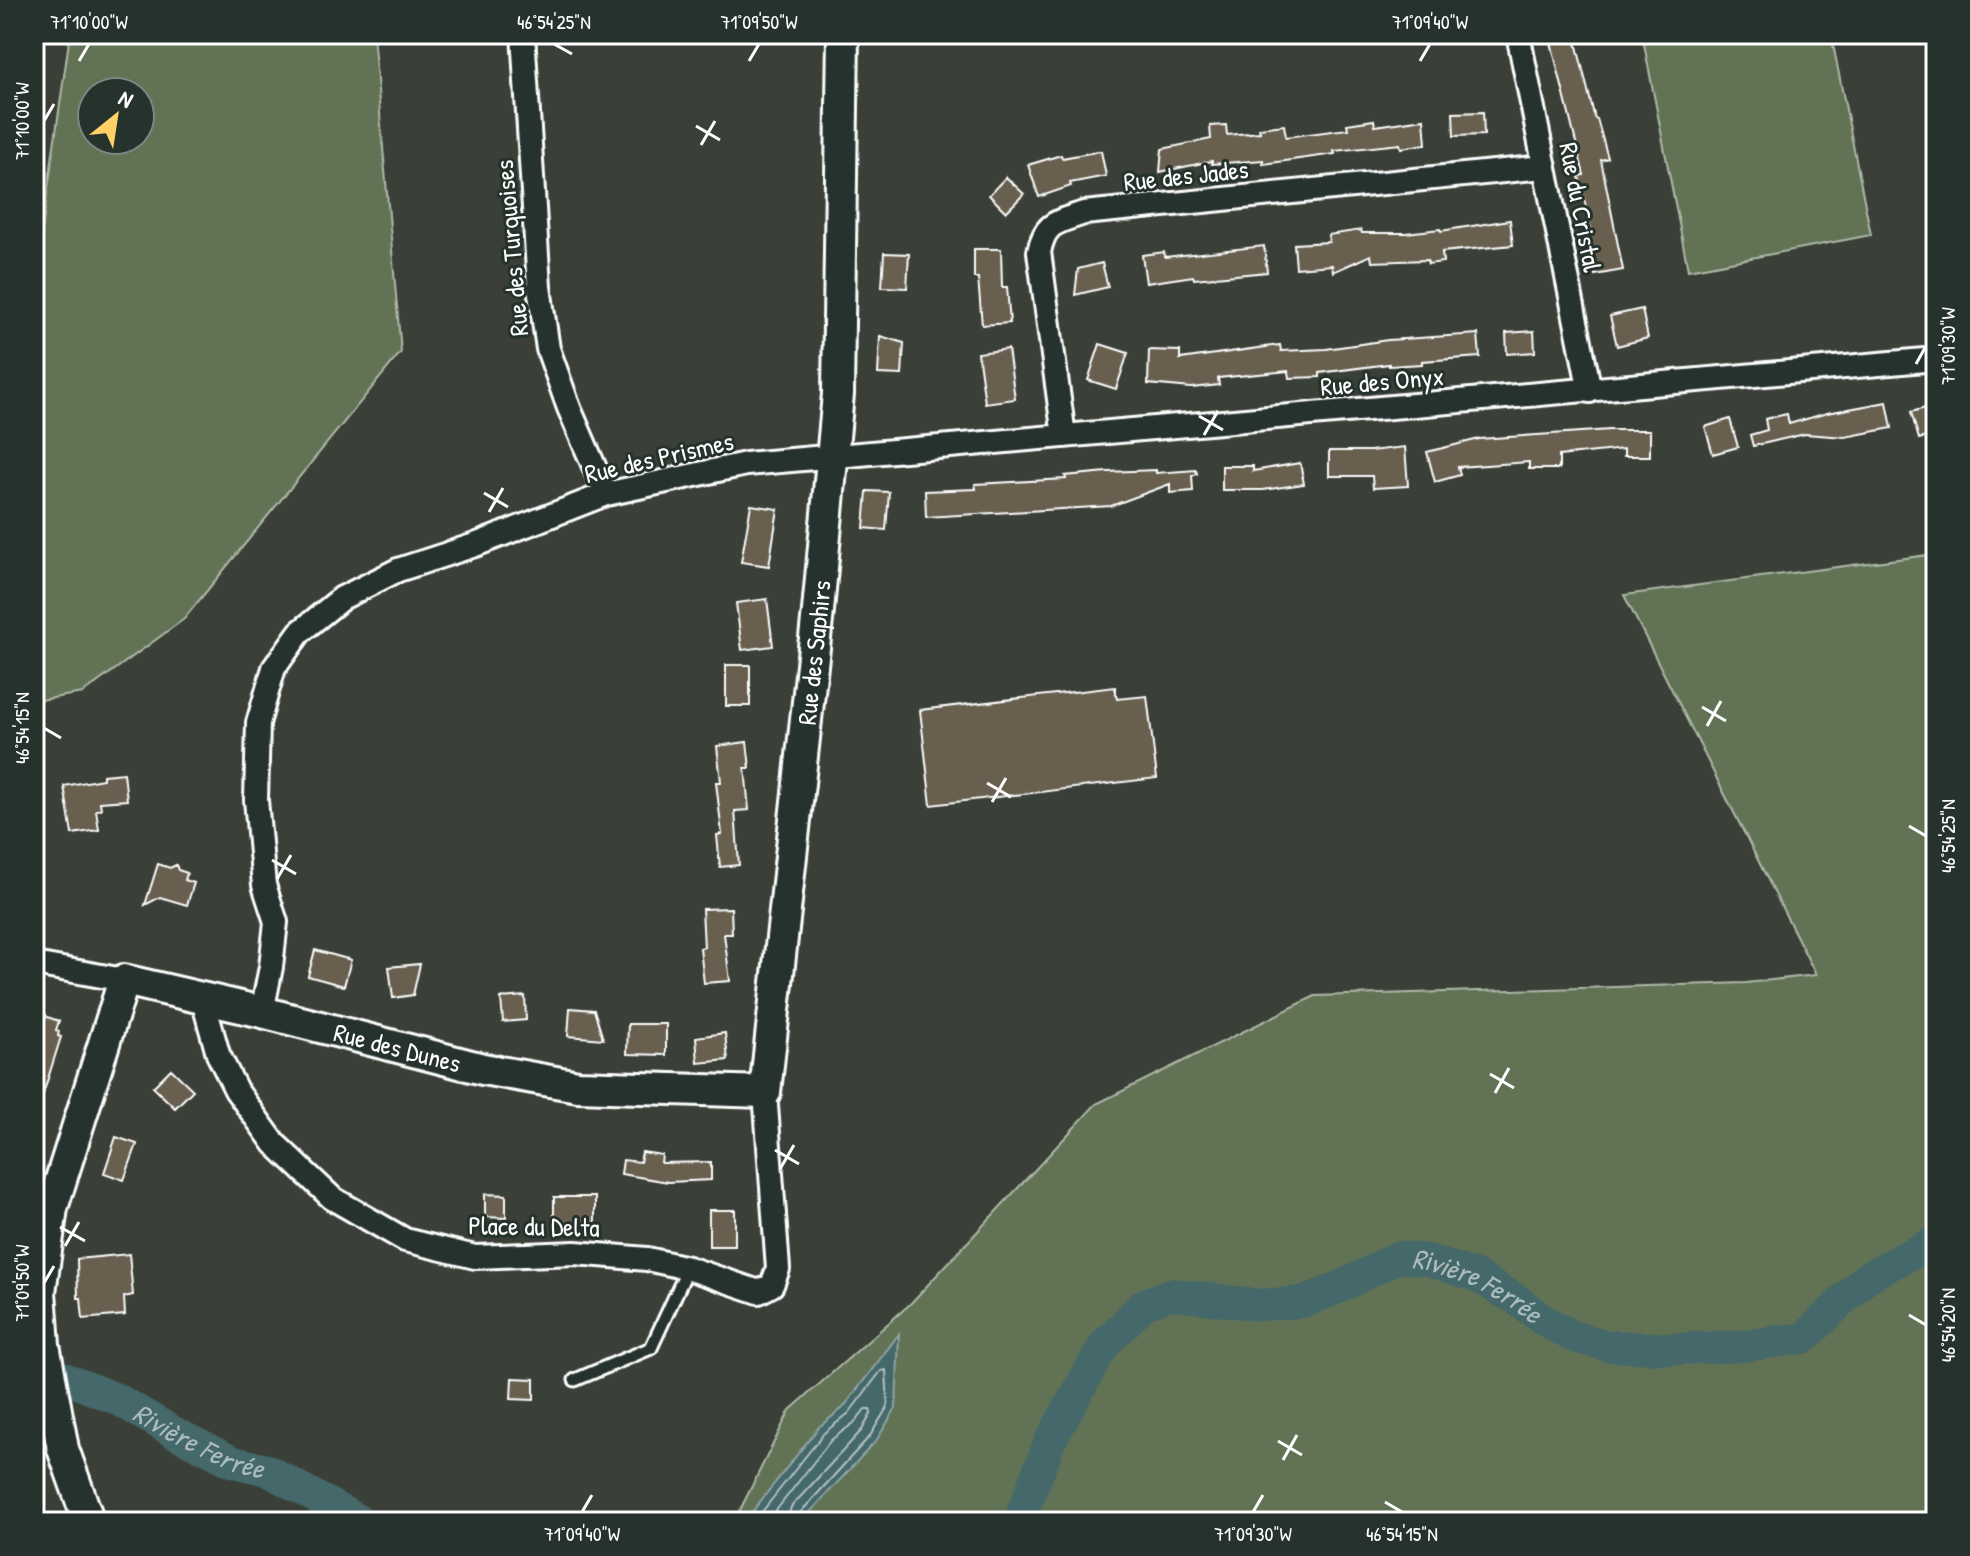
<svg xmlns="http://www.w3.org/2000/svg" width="1970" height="1556" viewBox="0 0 1970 1556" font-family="'Patrick Hand',sans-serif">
  <rect width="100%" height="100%" fill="#3a4038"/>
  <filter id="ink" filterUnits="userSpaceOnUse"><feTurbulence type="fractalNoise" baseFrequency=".0125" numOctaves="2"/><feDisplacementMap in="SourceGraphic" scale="16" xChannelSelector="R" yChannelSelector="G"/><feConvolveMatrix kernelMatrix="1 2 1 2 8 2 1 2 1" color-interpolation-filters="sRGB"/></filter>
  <g filter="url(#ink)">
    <path fill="#627355" stroke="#b0b9aa" stroke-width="2" fill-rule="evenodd" d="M 70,34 L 373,34 L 401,352 L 184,619 L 83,693 L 34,701 L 34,251 L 40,244 ZM 92,92 L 140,92 L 140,140 L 92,140 Z
      M 1642,34 L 1831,34 L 1871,235 L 1688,270 Z
      M 1936,554 L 1936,1522 L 734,1522 L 790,1410 L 910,1304 L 1096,1104 L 1315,996 L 1746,983 L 1816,975 L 1624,595 Z"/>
    <path fill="#44676b" stroke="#8fa4a6" stroke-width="2" d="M 899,1334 L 896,1408 L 876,1441 L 801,1522 L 744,1522 L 819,1427 L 843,1408 Z"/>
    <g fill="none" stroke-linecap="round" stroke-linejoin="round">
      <path stroke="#b4c2c4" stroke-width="2" d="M 754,1522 L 824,1433 L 849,1413 L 881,1371 L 886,1370 L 888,1406 L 870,1436 L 799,1514 L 797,1522
        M 767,1522 L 831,1440 L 855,1422 L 865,1409 L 870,1409 L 871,1414 L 862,1430 L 791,1507 L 787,1522"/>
      <g stroke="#44676b" stroke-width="32">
        <path id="s1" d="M 34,1366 L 117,1399 L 175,1433 L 233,1462 L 267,1470 L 361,1522"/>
        <path id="s2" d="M 1019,1522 L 1050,1441 L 1104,1345 L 1144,1304 L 1171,1294 L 1259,1305 L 1303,1302 L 1338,1288 L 1398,1257 L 1428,1260 L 1476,1276 L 1517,1300 L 1543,1320 L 1574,1337 L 1609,1346 L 1678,1349 L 1744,1346 L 1804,1338 L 1867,1277 L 1936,1241"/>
      </g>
    </g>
    <path fill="#675e50" stroke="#fff" stroke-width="2" d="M 1549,34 L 1574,34 L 1595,119 L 1597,119 L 1608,158 L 1601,160 L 1623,270 L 1595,275 L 1588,231 L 1591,230 L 1579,176 L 1584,175 Z
      M 1483,112 L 1484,135 L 1454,136 L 1453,113 Z
      M 1424,119 L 1426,144 L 1401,148 L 1400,144 L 1334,151 L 1335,154 L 1263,164 L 1263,160 L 1212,164 L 1212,161 L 1160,172 L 1162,149 L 1211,139 L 1210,126 L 1226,125 L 1227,135 L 1260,132 L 1259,128 L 1284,125 L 1286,137 L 1348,129 L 1347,124 L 1374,120 L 1375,126 Z
      M 1101,151 L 1106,176 L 1070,183 L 1071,186 L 1039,197 L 1028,165 L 1061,155 L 1062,158 Z
      M 1006,177 L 1024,194 L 1006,212 L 989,195 Z
      M 1510,220 L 1513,245 L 1442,252 L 1443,262 L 1428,264 L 1427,260 L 1372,262 L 1371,255 L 1333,272 L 1332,265 L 1296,268 L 1294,244 L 1329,242 L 1328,235 L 1361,230 L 1362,233 L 1406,233 L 1440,229 L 1441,231 Z
      M 1264,246 L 1267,272 L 1194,279 L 1193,276 L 1146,283 L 1142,255 L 1164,252 L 1165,257 Z
      M 974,249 L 1001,249 L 1002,287 L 1007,287 L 1010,323 L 982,325 L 978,278 L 974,278 Z
      M 884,253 L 909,254 L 907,288 L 882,287 Z
      M 1102,263 L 1108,287 L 1075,295 L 1078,269 Z
      M 1642,309 L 1648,338 L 1617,346 L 1610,316 Z
      M 1534,331 L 1535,352 L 1507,354 L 1506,333 Z
      M 1478,334 L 1480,357 L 1422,361 L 1422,364 L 1389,366 L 1389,364 L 1320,373 L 1320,377 L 1289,378 L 1288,371 L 1218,378 L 1219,385 L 1192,388 L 1148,384 L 1149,350 L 1180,351 L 1180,359 L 1280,345 L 1281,351 L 1326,349 L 1388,340 Z
      M 880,336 L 904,343 L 902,375 L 878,374 Z
      M 1100,344 L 1128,353 L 1116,389 L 1088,380 Z
      M 1008,349 L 1015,399 L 985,403 L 978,353 Z
      M 1887,402 L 1892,428 L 1845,437 L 1805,434 L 1753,446 L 1750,435 L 1767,430 L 1765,419 L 1787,414 L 1789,424 L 1827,413 Z
      M 1933,406 L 1936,434 L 1919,439 L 1911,412 Z
      M 1730,419 L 1738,447 L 1713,454 L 1705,427 Z
      M 1610,430 L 1650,430 L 1650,456 L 1624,456 L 1624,449 L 1559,456 L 1559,469 L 1529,469 L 1529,462 L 1458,467 L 1460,475 L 1435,482 L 1427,452 L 1479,439 Z
      M 1405,447 L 1408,486 L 1373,488 L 1372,476 L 1329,476 L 1329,451 L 1370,451 Z
      M 1300,463 L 1304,484 L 1263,490 L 1222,490 L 1222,466 L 1253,466 L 1253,471 Z
      M 1156,470 L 1156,473 L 1196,470 L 1197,474 L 1192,476 L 1193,491 L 1170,493 L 1170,484 L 1111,506 L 926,517 L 925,491 L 976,489 L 975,484 L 1066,479 L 1065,476 L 1107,472 Z
      M 867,491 L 889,492 L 886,530 L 864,528 Z
      M 751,505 L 778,509 L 769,566 L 741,562 Z
      M 767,599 L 773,646 L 742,650 L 736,603 Z
      M 726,665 L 750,665 L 750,706 L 726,706 Z
      M 1115,687 L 1117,699 L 1147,696 L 1157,778 L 931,805 L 920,710 Z
      M 747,742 L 750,768 L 745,768 L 749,810 L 735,811 L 739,865 L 720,867 L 717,835 L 722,834 L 716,782 L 721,782 L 717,746 Z
      M 124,773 L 127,800 L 100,802 L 101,809 L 96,810 L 99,830 L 72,834 L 64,786 L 103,779 L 103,775 Z
      M 158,864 L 170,868 L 176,865 L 178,870 L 187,873 L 185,880 L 194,883 L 187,905 L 160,897 L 145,905 Z
      M 731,908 L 732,934 L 724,934 L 730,981 L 704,983 L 700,948 L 704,947 L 702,909 Z
      M 315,950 L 351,960 L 344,986 L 308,976 Z
      M 420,964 L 413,995 L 393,998 L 389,967 Z
      M 34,993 L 47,1017 L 59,1021 L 56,1030 L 59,1031 L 58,1036 L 61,1037 L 38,1110 L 34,1109 Z
      M 525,996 L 526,1020 L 503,1022 L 501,998 Z
      M 570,1008 L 594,1010 L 603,1039 L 568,1036 Z
      M 628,1024 L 666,1024 L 666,1055 L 627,1054 Z
      M 725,1033 L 728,1060 L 698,1063 L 696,1037 Z
      M 171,1069 L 193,1090 L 175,1108 L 153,1087 Z
      M 116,1137 L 137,1144 L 124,1180 L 104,1173 Z
      M 642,1152 L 662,1155 L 661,1163 L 711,1162 L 711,1180 L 668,1182 L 621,1174 L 623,1160 L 640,1162 Z
      M 485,1194 L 506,1195 L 506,1218 L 485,1217 Z
      M 554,1197 L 595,1197 L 595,1222 L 554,1222 Z
      M 709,1210 L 735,1210 L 735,1246 L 709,1246 Z
      M 129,1254 L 133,1295 L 124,1297 L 125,1315 L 83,1319 L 81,1298 L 78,1298 L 77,1259 Z
      M 512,1378 L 534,1379 L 534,1400 L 511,1399 Z"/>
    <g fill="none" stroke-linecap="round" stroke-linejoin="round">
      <defs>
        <path id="lane" d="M 575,1380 L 651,1348 L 688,1268"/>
        <path id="street" d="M 523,34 L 539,287 L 548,349 L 569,408 L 606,494
          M 1518,34 L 1590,391
          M 1064,436 L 1039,252 C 1045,222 1057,222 1084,213 L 1544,167
          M 34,964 L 124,980
          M 203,1000 L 218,1054 L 236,1090 L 275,1144 L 332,1198 L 405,1240 L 475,1257 L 575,1253 L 647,1259 L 688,1268 L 759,1292 L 772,1285 L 778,1269 L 765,1092
          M 262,1012 L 271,967 L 276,922 L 264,885 L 256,800 L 258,723 L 274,668 L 300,632 L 342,598 L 398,570 L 475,545 L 606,494 L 746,464 L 1936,359"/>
        <g id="secondary">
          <path id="s3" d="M 89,1522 L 63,1449 L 44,1345 L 40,1292 L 52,1208 L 124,980 L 262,1012 L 483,1069 L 578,1086 L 765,1092 L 818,611 L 838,394 L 843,34"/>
        </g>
      </defs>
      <use href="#lane" stroke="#fff" stroke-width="17"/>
      <use href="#street" stroke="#fff" stroke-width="28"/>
      <use href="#secondary" stroke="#fff" stroke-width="36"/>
      <use href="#lane" stroke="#26332d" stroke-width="11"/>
      <use href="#street" stroke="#26332d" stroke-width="22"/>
      <use href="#secondary" stroke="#26332d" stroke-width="30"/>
    </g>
  </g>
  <path fill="none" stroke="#fff" stroke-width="3" d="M 554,44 L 572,54M 79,61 L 89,44M 749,61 L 759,44M 1420,61 L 1430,44M 44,121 L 54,104M 696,126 L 720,140M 701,145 L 715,121M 1916,364 L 1926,346M 1199,416 L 1223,430M 1204,435 L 1218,411M 484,493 L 508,507M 489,512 L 503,488M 1702,707 L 1726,721M 1707,726 L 1721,701M 44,728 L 61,738M 987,783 L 1011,797M 992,802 L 1006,778M 1909,826 L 1926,836M 272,860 L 296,874M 277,879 L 291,855M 1490,1074 L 1514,1088M 1495,1093 L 1509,1068M 775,1150 L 799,1164M 780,1169 L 794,1145M 60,1227 L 85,1241M 65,1246 L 79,1222M 44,1283 L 54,1266M 1909,1315 L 1926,1325M 1278,1441 L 1302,1455M 1283,1460 L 1297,1435M 1385,1502 L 1402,1512M 582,1512 L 592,1495M 1253,1512 L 1263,1495"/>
  <g text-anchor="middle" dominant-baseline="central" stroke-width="6" stroke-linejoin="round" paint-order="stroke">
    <g font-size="26" fill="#fff" stroke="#26332d">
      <text transform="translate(1186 175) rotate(-6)">Rue des Jades</text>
      <text transform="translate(1581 207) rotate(79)">Rue du Cristal</text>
      <text transform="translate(511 248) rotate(-95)">Rue des Turquoises</text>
      <text transform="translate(1382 381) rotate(-5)">Rue des Onyx</text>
      <text transform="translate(659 457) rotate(-13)">Rue des Prismes</text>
      <text stroke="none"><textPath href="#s3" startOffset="1656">Rue des Saphirs</textPath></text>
      <text stroke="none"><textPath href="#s3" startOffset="842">Rue des Dunes</textPath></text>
      <text transform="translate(534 1226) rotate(1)">Place du Delta</text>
    </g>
    <g font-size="28" font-style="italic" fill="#abbbbc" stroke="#26332d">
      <text stroke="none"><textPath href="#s2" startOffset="606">Rivière Ferrée</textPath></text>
      <text stroke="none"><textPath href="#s1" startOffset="182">Rivière Ferrée</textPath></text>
    </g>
  </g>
  <rect width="1970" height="1556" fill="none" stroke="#26332d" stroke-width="88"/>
  <g transform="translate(116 116) rotate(30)"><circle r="38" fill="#26332d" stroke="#7d8581" stroke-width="2"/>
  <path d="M0-6L14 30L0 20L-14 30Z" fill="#ffd166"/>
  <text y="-12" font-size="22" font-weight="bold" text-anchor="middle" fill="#ffffff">N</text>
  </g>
  <rect x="44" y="44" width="1882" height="1468" fill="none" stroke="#fff" stroke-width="3"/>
  <g font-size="20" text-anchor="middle" fill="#fff">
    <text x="89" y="29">71°10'00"W</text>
    <text x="554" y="29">46°54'25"N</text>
    <text x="759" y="29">71°09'50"W</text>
    <text x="1430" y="29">71°09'40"W</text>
    <text transform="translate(22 121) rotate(-90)" y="7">71°10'00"W</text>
    <text transform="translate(1948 346) rotate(-90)" y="7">71°09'30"W</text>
    <text transform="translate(22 728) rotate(-90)" y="7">46°54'15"N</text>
    <text transform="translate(1948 836) rotate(-90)" y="7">46°54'25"N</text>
    <text transform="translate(22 1283) rotate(-90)" y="7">71°09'50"W</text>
    <text transform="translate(1948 1325) rotate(-90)" y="7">46°54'20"N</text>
    <text x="582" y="1541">71°09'40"W</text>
    <text x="1253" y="1541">71°09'30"W</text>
    <text x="1402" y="1541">46°54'15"N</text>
  </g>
</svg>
